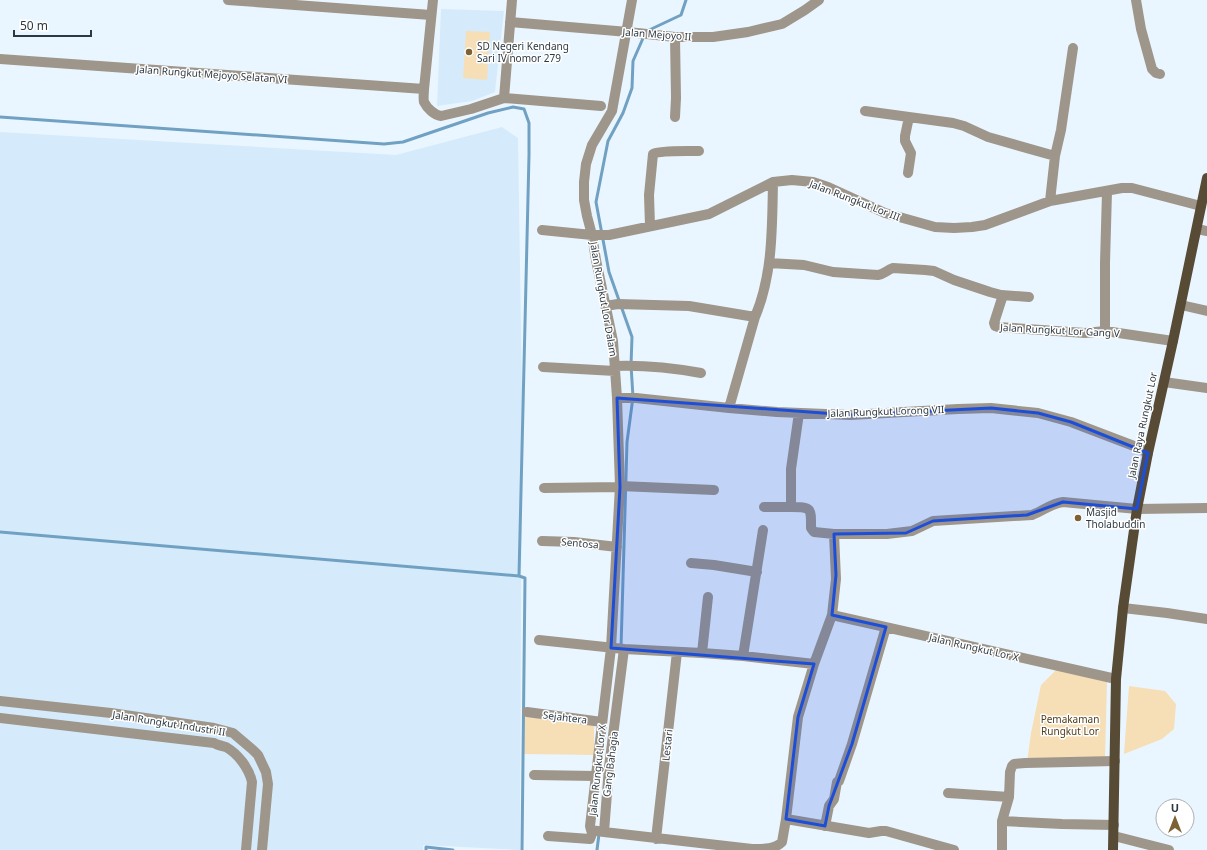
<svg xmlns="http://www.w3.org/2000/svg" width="1207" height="850" viewBox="0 0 1207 850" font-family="'Noto Sans',sans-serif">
  <rect width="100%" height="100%" fill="#eaf6ff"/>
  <path fill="#d5ebfb" d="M 441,9 L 504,11 L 495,92 L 472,101 L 437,106 Z
    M 502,127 L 518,138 L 522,393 L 520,850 L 423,845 L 423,850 L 0,850 L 0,132 L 396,155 Z"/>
  <path fill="#f6deb6" d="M 466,31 L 490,32 L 487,80 L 463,78 Z
    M 1056,670 L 1107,681 L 1105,758 L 1027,763 L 1031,733 L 1041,685 Z
    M 1129,686 L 1165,691 L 1176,704 L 1174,729 L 1162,739 L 1124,754 Z
    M 523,714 L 594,724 L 594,755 L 523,754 Z"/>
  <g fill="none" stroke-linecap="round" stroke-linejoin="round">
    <path stroke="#71a1c2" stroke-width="3" d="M 647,31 L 681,15 L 686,0
      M 0,117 L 384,144 L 403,142 L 488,113 L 513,107 L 524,109 L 529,123 L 529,155 L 519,576
      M 0,532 L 519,576 L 525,578 L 522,850
      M 621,648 L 627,442 L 633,397 L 631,365 L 632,337 L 609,272 L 596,202 L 608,141 L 623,113 L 632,88 L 633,61 L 644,36
      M 426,850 L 426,847 L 453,850
      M 597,850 L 599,834"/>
    <path stroke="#9e968a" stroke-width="10" d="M 228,0 L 431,15
      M 433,0 L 424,89 C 424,93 423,98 424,102 C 427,108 434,115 441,116 L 471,109 L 504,98 L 512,0
      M 632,0 L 612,111 L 592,145 L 586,164 L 584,182 L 584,200 L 587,216 L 592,235 L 596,260 L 613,341 L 617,398 L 620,486 L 611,648 L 590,826 L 591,830 L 604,832 L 752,849 C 762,849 774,850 782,842 L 786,819 L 798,717 L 814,664 L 832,615 L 836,579 L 834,534
      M 1136,0 L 1141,29 L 1152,69 L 1156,73 L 1160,74
      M 510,22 L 628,32 L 675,37 L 713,37 L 748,32 L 782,24 L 805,10 L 819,0
      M 0,59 L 424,89
      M 504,98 L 601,106
      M 865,111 L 953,123 L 964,126 L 988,137 L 1055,156
      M 675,117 L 676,98 L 675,37
      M 908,173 L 911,153 L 905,141 L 905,136 L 909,117
      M 1050,201 L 1055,156 L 1061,130 L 1073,48
      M 650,226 L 649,195 L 653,154 C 660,150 690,151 699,151
      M 1197,229 L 1207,231
      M 542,230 L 592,235 L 609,235 L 709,214 L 773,182 L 792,180 L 813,182 L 828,187 L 885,213 L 935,227 L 954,228 L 972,227 L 985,225 L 1050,201 L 1122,188 L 1132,188 L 1201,206
      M 769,263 L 804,265 L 833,272 L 878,275 C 884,274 887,270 893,268 L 925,270 L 934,271 L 954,280 L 990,292 L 1001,295 L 1029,297
      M 1003,295 L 994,323 L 995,326 L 998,327 L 1085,333 L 1105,331 L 1173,341
      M 1181,305 L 1207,311
      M 605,306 L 618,304 L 689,306 L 755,317
      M 1105,331 L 1105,263 L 1107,192
      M 615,366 C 644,365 673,368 701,373
      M 543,367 L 615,371
      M 1164,382 L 1207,388
      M 617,398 L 636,398 L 729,408 L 777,412 L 850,415 L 958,409 L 991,408 L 1038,413 L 1071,422 L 1134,446 L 1148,453
      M 729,408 L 755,317 C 773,275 772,227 773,182
      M 799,413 L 791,469 L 791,507 C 812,507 811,508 811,528 L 814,532 L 834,534 L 887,534 L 912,531 L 933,521 L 1032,515 C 1043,511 1052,503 1063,502 L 1137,509 L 1207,508
      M 620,486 L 714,490
      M 544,488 L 620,487
      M 764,507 L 791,507
      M 542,541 L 574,542 L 617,547
      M 691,563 L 714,565 L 757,572
      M 1123,608 L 1167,613 L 1207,619
      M 832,615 L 1116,679
      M 539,640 L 624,649 L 702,653 L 743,656 L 814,664
      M 702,653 L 708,597
      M 743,656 L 763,530
      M 0,701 L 111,713 L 214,728 L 233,733 L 253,750 L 258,755 L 266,772 L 268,784 L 262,850
      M 527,712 L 602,722
      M 0,718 L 214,743 C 217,745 222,746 226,747 C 238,754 249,768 252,782 L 246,850
      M 534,775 L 595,776
      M 948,793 L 1009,797
      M 786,819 L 869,833 L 881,831 L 886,831 L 954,850
      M 1002,821 L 1062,824 L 1114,825
      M 825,826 L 829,806 L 834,799 L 837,782 L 839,781 L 852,744 L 886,627
      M 604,832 L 609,767 L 624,649
      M 548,836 L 590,839 L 593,831
      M 1114,836 L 1169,850
      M 656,839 L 677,652
      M 1002,850 L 1002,821 L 1009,797 L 1010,772 L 1012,766 L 1014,764 L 1025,763 L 1115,761"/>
    <path stroke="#584b36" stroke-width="10" d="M 1113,850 L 1116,679 L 1123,608 L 1137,509 L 1148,453 L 1173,341 L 1207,178"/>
  </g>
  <path fill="#1d4ed8" fill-opacity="0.2" stroke="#1d4ed8" stroke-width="3" stroke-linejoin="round" d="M 617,398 L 850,415 L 991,408 L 1038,413 L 1071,422 L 1148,453 L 1137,509 L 1063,502 L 1027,515 L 933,521 L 906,533 L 834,534 L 836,575 L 832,615 L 886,627 L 852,744 L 829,806 L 825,826 L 786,819 L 798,717 L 814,664 L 611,648 L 620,487 Z"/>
  <g fill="#7c6234" stroke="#fff" stroke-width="1.5">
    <circle cx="469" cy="52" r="4"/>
    <circle cx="1078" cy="518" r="4"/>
  </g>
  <g text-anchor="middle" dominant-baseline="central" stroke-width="3" stroke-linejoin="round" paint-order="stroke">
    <g font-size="10" fill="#2d3942" stroke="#fff">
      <text transform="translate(657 34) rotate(4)">Jalan Mejoyo II</text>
      <text transform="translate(212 74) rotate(4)">Jalan Rungkut Mejoyo Selatan VI</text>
      <text transform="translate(855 200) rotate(21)">Jalan Rungkut Lor III</text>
      <text transform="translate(604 299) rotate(80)">Jalan Rungkut Lor Dalam</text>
      <text transform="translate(1060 330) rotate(3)">Jalan Rungkut Lor Gang V</text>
      <text transform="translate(886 411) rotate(-2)">Jalan Rungkut Lorong VII</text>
      <text transform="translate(1142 425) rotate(-78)">Jalan Raya Rungkut Lor</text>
      <text transform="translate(580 543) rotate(5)">Sentosa</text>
      <text transform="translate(974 647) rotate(13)">Jalan Rungkut Lor X</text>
      <text transform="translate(565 717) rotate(7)">Sejahtera</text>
      <text transform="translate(169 723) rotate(9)">Jalan Rungkut Industri II</text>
      <text transform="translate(667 745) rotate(-84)">Lestari</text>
      <text transform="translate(610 764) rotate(-83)">Gang Bahagia</text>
      <text transform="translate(597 770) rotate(-84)">Jalan Rungkut Lor X</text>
    </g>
    <g font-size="10" fill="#2d3942" stroke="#fff" text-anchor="start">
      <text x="477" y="46">SD Negeri Kendang<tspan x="477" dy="12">Sari IV nomor 279</tspan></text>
      <text x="1086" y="512">Masjid<tspan x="1086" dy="12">Tholabuddin</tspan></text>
    </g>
    <g font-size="10" fill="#513c17" stroke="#fff">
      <text x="1070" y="719">Pemakaman<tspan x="1070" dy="12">Rungkut Lor</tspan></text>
    </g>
  </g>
  <g transform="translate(1175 818)"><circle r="19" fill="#ffffff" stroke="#abb0b3"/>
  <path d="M0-3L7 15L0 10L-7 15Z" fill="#7c6234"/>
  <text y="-6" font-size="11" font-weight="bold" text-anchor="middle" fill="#2d3942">U</text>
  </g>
  <path d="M14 30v6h77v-6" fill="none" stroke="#2d3942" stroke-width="2"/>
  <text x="20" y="30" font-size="12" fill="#2d3942" stroke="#ffffff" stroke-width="3" paint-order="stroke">50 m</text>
</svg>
